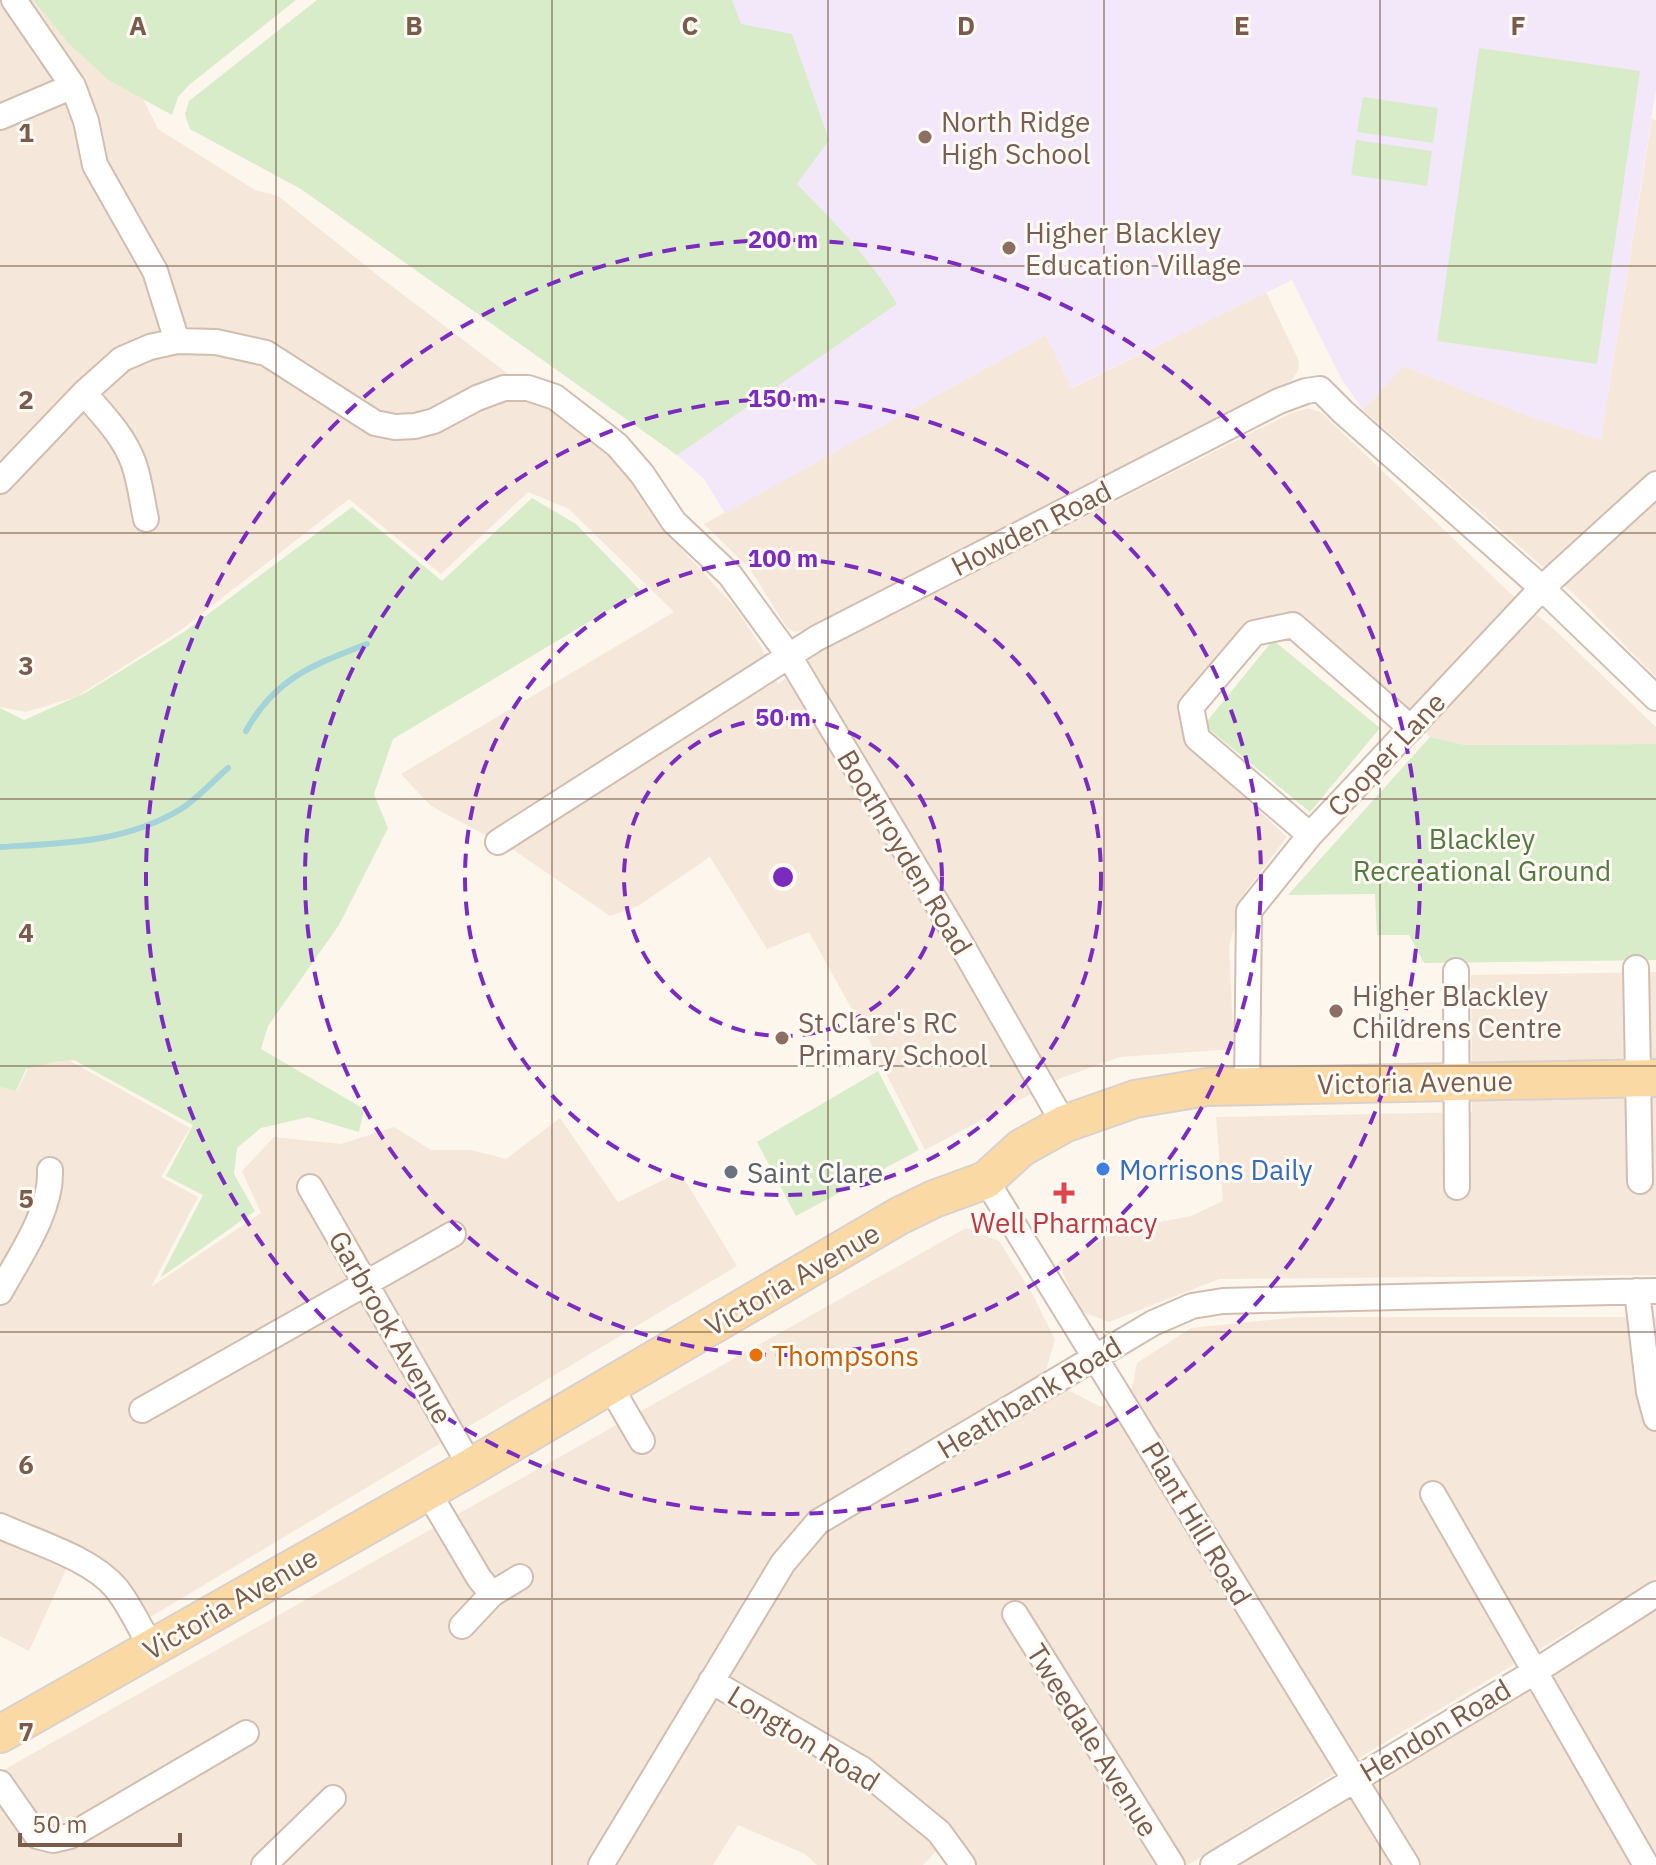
<svg xmlns="http://www.w3.org/2000/svg" width="1656" height="1865" viewBox="0 0 1656 1865" font-family="'IBM Plex Sans',sans-serif">
  <rect width="100%" height="100%" fill="#fdf6ec"/>
  <path fill="#f5e8da" d="M 0,0 L 33,0 L 68,43 L 108,80 L 143,99 L 158,129 L 255,190 L 278,196 L 385,281 L 604,446 L 674,541 L 735,607 L 762,648 L 778,684 L 827,647 L 1289,414 L 1308,408 L 1322,413 L 1510,593 L 1554,629 L 1656,727 L 1656,744 L 1465,745 L 1430,737 L 1296,613 L 1259,622 L 1189,697 L 1187,744 L 1287,837 L 1245,892 L 1229,946 L 1234,1049 L 1120,1057 L 1061,1078 L 925,1150 L 870,1042 L 809,932 L 767,949 L 710,857 L 638,906 L 610,916 L 515,851 L 431,806 L 401,774 L 674,612 L 569,509 L 528,492 L 441,574 L 349,499 L 181,630 L 76,697 L 26,712 L 0,707 Z
    M 1652,118 L 1656,121 L 1656,677 L 1573,593 L 1363,410 L 1403,366 L 1531,417 L 1601,439 Z
    M 1266,292 L 1298,359 L 1299,369 L 1292,380 L 805,631 L 794,632 L 787,628 L 750,569 L 704,524 L 1046,335 L 1072,388 Z
    M 1656,972 L 1656,1275 L 1219,1279 L 1109,1322 L 1080,1311 L 1058,1262 L 1123,1229 L 1191,1216 L 1223,1201 L 1216,1117 L 1472,1112 L 1471,975 Z
    M 40,1044 L 190,1128 L 161,1177 L 198,1197 L 151,1287 L 261,1213 L 242,1171 L 274,1137 L 341,1144 L 394,1127 L 431,1150 L 471,1150 L 506,1159 L 560,1118 L 618,1202 L 680,1172 L 737,1266 L 147,1619 L 74,1552 L 29,1651 L 0,1636 L 0,1087 L 17,1091 Z
    M 966,1228 L 999,1241 L 1033,1295 L 1055,1340 L 1046,1370 L 1049,1376 L 1068,1390 L 1101,1407 L 1132,1388 L 1137,1363 L 1191,1328 L 1300,1317 L 1656,1317 L 1656,1579 L 1369,1752 L 1188,1865 L 971,1865 L 951,1836 L 923,1865 L 817,1865 L 805,1854 L 738,1825 L 713,1865 L 0,1865 L 0,1772 Z
    M 1656,1608 L 1656,1865 L 1233,1865 Z"/>
  <path fill="#f3e8fa" d="M 317,0 L 1656,0 L 1656,89 L 1601,440 L 1531,417 L 1403,366 L 1363,410 L 1342,380 L 1292,280 L 1071,388 L 1046,335 L 725,513 L 704,479 L 677,455 L 301,189 L 190,129 L 186,119 L 189,101 Z"/>
  <path fill="#d8ecc9" d="M 33,0 L 296,0 L 189,85 L 178,97 L 172,115 L 108,80 L 68,43 Z
    M 317,0 L 732,0 L 741,24 L 792,34 L 829,140 L 797,184 C 834,222 870,258 897,304 L 677,455 L 301,189 L 190,129 L 185,114 L 189,101 Z
    M 1479,48 L 1640,71 L 1597,364 L 1437,341 Z
    M 1363,97 L 1438,108 L 1433,143 L 1357,132 Z
    M 1356,140 L 1432,151 L 1427,186 L 1351,175 Z
    M 532,498 L 576,524 L 641,591 L 393,739 L 374,794 L 388,828 L 339,925 L 268,1026 L 261,1049 L 364,1109 L 359,1132 L 308,1117 L 261,1128 L 237,1148 L 234,1174 L 255,1211 L 160,1278 L 203,1195 L 166,1176 L 193,1125 L 74,1060 L 54,1062 L 26,1069 L 16,1091 L 0,1087 L 0,708 L 24,720 L 85,693 L 184,632 L 352,507 L 442,581 Z
    M 1273,640 L 1380,728 L 1310,812 L 1204,725 Z
    M 1430,737 L 1465,745 L 1656,744 L 1656,960 L 1424,963 L 1409,935 L 1377,935 L 1375,894 L 1288,895 Z
    M 878,1071 L 919,1150 L 796,1216 L 757,1142 Z"/>
  <g fill="none" stroke-linecap="round" stroke-linejoin="round">
    <path stroke="#a5d3da" stroke-width="6" d="M 246,731 C 275,678 313,665 367,644
      M 0,847 C 64,843 125,843 181,809 C 198,798 213,781 228,768"/>
    <defs>
      <path id="street" d="M 14,0 L 73,86 L 86,121 L 95,165 L 155,271 L 177,341 L 216,342 L 266,353 L 375,423 L 395,427 L 415,426 L 434,421 L 477,398 L 504,388 L 528,388 L 555,397 L 617,445 L 642,474 L 674,522 L 730,575 L 789,656 L 957,937 L 1064,1124
        M 0,117 L 73,86
        M 84,393 C 103,415 124,436 134,464 C 140,482 142,501 146,519
        M 0,481 L 84,393 L 122,359 L 150,347 L 177,341
        M 1310,835 L 1197,738 L 1191,707 L 1254,633 L 1293,625 L 1411,728
        M 498,842 L 817,638 L 1279,401 L 1306,391 L 1320,389 L 1343,412 L 1542,588 L 1656,698
        M 1636,968 L 1640,1181
        M 1456,971 L 1457,1187
        M 1247,1085 L 1249,911 L 1310,835 L 1542,588 L 1656,484
        M 986,1180 L 1407,1865
        M 310,1187 L 471,1467
        M 1637,1291 L 1649,1392 L 1656,1418
        M 0,1292 C 19,1257 52,1211 50,1170
        M 610,1386 L 642,1441
        M 142,1410 L 453,1234
        M 428,1492 L 479,1578 L 492,1594
        M 1433,1494 L 1646,1865
        M 0,1526 C 35,1542 91,1558 116,1588 C 130,1605 140,1629 152,1648
        M 1015,1614 L 1172,1865
        M 462,1626 L 492,1594 L 520,1577
        M 711,1681 L 862,1769 L 939,1832 L 963,1865
        M 0,1783 L 37,1836 L 53,1840 L 70,1836 L 246,1733
        M 264,1865 L 333,1798
        M 601,1865 L 783,1563 L 818,1522 L 1153,1323 L 1192,1306 L 1223,1301 L 1656,1291
        M 1213,1865 L 1536,1671 L 1656,1594"/>
      <path id="primary" d="M 0,1734 L 471,1467 L 899,1216 L 934,1199 L 986,1180 L 1021,1148 L 1064,1124 L 1135,1099 L 1207,1087 L 1656,1078"/>
    </defs>
    <use href="#street" stroke="#d1beb0" stroke-width="28"/>
    <use href="#primary" stroke="#dad1cd" stroke-width="40"/>
    <use href="#street" stroke="#fff" stroke-width="24"/>
    <use href="#primary" stroke="#fbd9a5" stroke-width="36"/>
  </g>
  <path fill="none" stroke="#7a5c4d" stroke-width="2" stroke-opacity="0.55" d="M 276,0 L 276,1865M 552,0 L 552,1865M 828,0 L 828,1865M 1104,0 L 1104,1865M 1380,0 L 1380,1865M 0,266 L 1656,266M 0,533 L 1656,533M 0,799 L 1656,799M 0,1066 L 1656,1066M 0,1332 L 1656,1332M 0,1599 L 1656,1599"/>
  <g fill="none" stroke="#7b2cbf" stroke-width="4" stroke-dasharray="14 10">
    <circle cx="783" cy="877" r="159"/>
    <circle cx="783" cy="877" r="318"/>
    <circle cx="783" cy="877" r="478"/>
    <circle cx="783" cy="877" r="637"/>
  </g>
  <g fill="#8d6e63" stroke="#fffaf3" stroke-width="3">
    <circle cx="925" cy="137" r="8"/>
    <circle cx="1009" cy="248" r="8"/>
    <circle cx="1336" cy="1011" r="8"/>
    <circle cx="782" cy="1038" r="8"/>
  </g>
  <circle fill="#3f7fe0" stroke="#fffaf3" stroke-width="3" cx="1103" cy="1169" r="8"/>
  <circle fill="#6b7280" stroke="#fffaf3" stroke-width="3" cx="731" cy="1172" r="8"/>
  <path fill="#e0444e" stroke="#fffaf3" stroke-width="3" d="M1060 1181h8v8h8v8h-8v8h-8v-8h-8v-8h8z"/>
  <circle fill="#e8710a" stroke="#fffaf3" stroke-width="3" cx="756" cy="1355" r="8"/>
  <g text-anchor="middle" dominant-baseline="central" stroke-width="6" stroke-linejoin="round" paint-order="stroke">
    <g font-size="28" fill="#785e54" stroke="#fffaf3" text-anchor="start">
      <text x="941" y="121">North Ridge<tspan x="941" dy="32">High School</tspan></text>
      <text x="1025" y="232">Higher Blackley<tspan x="1025" dy="32">Education Village</tspan></text>
      <text x="1352" y="995">Higher Blackley<tspan x="1352" dy="32">Childrens Centre</tspan></text>
      <text x="798" y="1022">St Clare's RC<tspan x="798" dy="32">Primary School</tspan></text>
    </g>
    <g font-size="28" fill="#7a5c4d" stroke="#fffaf3">
      <text transform="translate(1031 528) rotate(-27)">Howden Road</text>
      <text transform="translate(1386 754) rotate(-47)">Cooper Lane</text>
      <text transform="translate(905 852) rotate(59)">Boothroyden Road</text>
      <text transform="translate(1415 1082) rotate(-1)">Victoria Avenue</text>
      <text transform="translate(792 1279) rotate(-30)">Victoria Avenue</text>
      <text transform="translate(391 1327) rotate(60)">Garbrook Avenue</text>
      <text transform="translate(1029 1397) rotate(-31)">Heathbank Road</text>
      <text transform="translate(1197 1523) rotate(59)">Plant Hill Road</text>
      <text transform="translate(230 1603) rotate(-30)">Victoria Avenue</text>
      <text transform="translate(1435 1730) rotate(-31)">Hendon Road</text>
      <text transform="translate(804 1738) rotate(32)">Longton Road</text>
      <text transform="translate(1093 1740) rotate(58)">Tweedale Avenue</text>
    </g>
    <g font-size="28" fill="#537a41" stroke="#fffaf3">
      <text x="1482" y="838">Blackley<tspan x="1482" dy="32">Recreational Ground</tspan></text>
    </g>
    <g font-size="28" fill="#366cbe" stroke="#fffaf3" text-anchor="start">
      <text x="1119" y="1169">Morrisons Daily</text>
    </g>
    <g font-size="28" fill="#5b616d" stroke="#fffaf3" text-anchor="start">
      <text x="747" y="1172">Saint Clare</text>
    </g>
    <g font-size="28" fill="#be3a42" stroke="#fffaf3">
      <text x="1064" y="1222">Well Pharmacy</text>
    </g>
    <g font-size="28" fill="#c56008" stroke="#fffaf3" text-anchor="start">
      <text x="772" y="1355">Thompsons</text>
    </g>
  </g>
  <g font-size="26" text-anchor="middle" font-weight="bold" fill="#7a5c4d" stroke="#fffaf3" stroke-width="6" stroke-linejoin="round" paint-order="stroke">
    <text x="138" y="35">A</text>
    <text x="414" y="35">B</text>
    <text x="690" y="35">C</text>
    <text x="966" y="35">D</text>
    <text x="1242" y="35">E</text>
    <text x="1518" y="35">F</text>
    <text x="26" y="142">1</text>
    <text x="26" y="409">2</text>
    <text x="26" y="675">3</text>
    <text x="26" y="942">4</text>
    <text x="26" y="1208">5</text>
    <text x="26" y="1474">6</text>
    <text x="26" y="1741">7</text>
  </g>
  <circle cx="783" cy="877" r="12" fill="#7b2cbf" stroke="#fffaf3" stroke-width="4"/>
  <g font-size="24" text-anchor="middle" font-weight="bold" fill="#7b2cbf" stroke="#fffaf3" stroke-width="6" stroke-linejoin="round" paint-order="stroke">
    <text x="783" y="248">200 m</text>
    <text x="783" y="407">150 m</text>
    <text x="783" y="567">100 m</text>
    <text x="783" y="726">50 m</text>
  </g>
  <path d="M20 1833v12h160v-12" fill="none" stroke="#7a5c4d" stroke-width="4"/>
  <text x="32" y="1833" font-size="24" fill="#7a5c4d" stroke="#fffaf3" stroke-width="6" paint-order="stroke">50 m</text>
</svg>
